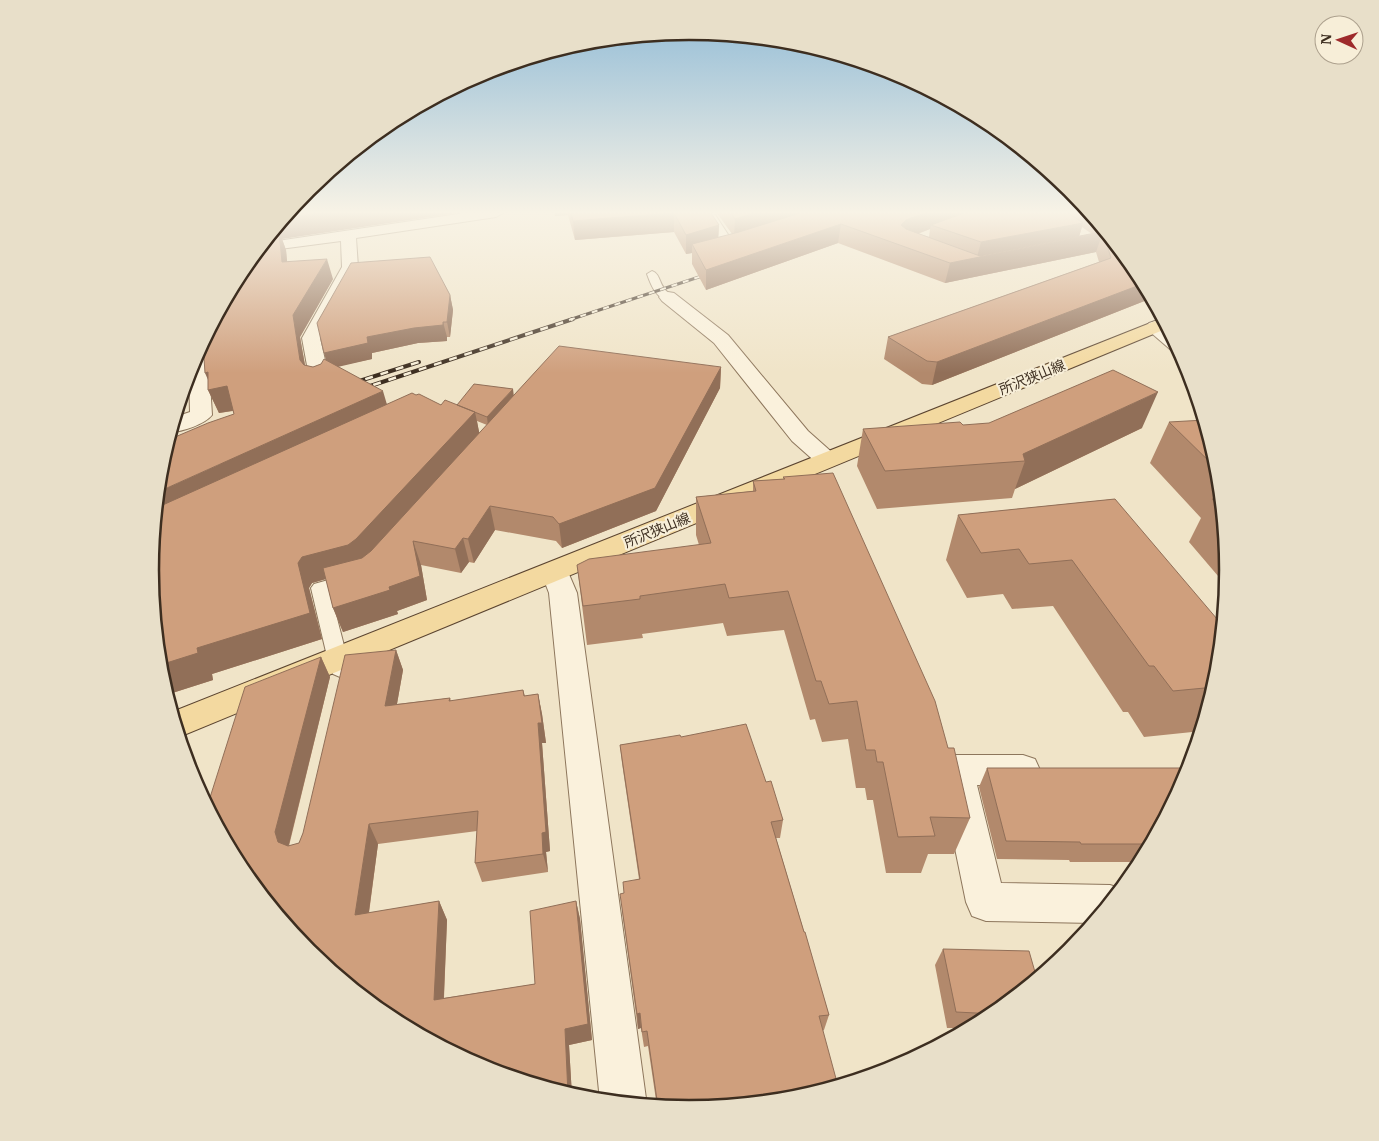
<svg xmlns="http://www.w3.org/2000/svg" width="1379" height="1141" viewBox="0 0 1379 1141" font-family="'IBM Plex Serif','Noto Sans JP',serif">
  <rect width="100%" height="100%" fill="#f0e4c8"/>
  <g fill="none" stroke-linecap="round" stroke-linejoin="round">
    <defs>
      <path id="service" d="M 652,271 C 660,274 659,282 664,288 C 666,292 671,294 673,297 L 672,299 C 657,302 651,285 647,274 Z
        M 350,574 L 356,576 L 359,580 L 356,584 L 330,591 L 350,669 L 347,674 L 340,677 L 333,674 L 330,669 L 311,588 L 314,584 Z"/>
      <path id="minor" d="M 465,213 L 503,213 L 496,217 L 356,238 L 358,267 L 320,338 L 330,382 L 327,386 L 320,388 L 313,386 L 310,382 L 302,338 L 342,267 L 341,241 L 257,252 L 264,243 Z
        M 700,213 L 714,213 L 729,236 L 741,247 L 738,250 C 719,255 708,227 700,213 Z
        M 668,292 L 674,293 L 728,335 L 808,431 L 835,455 L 839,460 L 835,465 L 827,467 L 819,465 L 792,441 L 714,343 L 662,301 L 659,297 L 662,293 Z
        M 220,318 L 226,319 L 229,323 L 209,367 L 212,415 C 205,424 182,432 171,432 L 175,417 L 190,412 L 189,371 L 191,364 L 216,319 Z
        M 1155,321 C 1170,325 1174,339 1181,351 L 1171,350 L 1149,331 L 1146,327 L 1149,323 Z
        M 555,563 L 565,565 L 577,593 L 647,1106 L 600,1101 L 549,593 L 541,572 L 545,565 Z
        M 956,755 L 1023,755 L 1035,759 L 1040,770 L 1035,781 L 1023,785 L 977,785 L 1001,883 L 1110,885 L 1122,889 L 1094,923 L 986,921 L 972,916 L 966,902 L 939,770 L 944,759 Z"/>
      <path id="primary" d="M 1163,318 L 1168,328 L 179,737 L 172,712 Z"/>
    </defs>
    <use href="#service" stroke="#8d765c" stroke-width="2"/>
    <use href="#minor" stroke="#8d765c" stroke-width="2"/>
    <use href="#primary" stroke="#5b4430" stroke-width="2"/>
    <use href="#service" fill="#faf1dc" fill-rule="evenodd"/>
    <use href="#minor" fill="#faf1dc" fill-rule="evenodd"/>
    <use href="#primary" fill="#f3d9a0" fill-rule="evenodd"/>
    <defs>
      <path id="rail-far1" d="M 569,320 L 711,273"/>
      <path id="rail" d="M 350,384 L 419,362
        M 358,390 L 573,319"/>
    </defs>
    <use href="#rail-far1" stroke="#3d2e20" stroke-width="3"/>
    <use href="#rail" stroke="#3d2e20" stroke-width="4"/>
    <use href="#rail-far1" stroke="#f7eed8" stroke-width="2" stroke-dasharray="6" stroke-linecap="butt"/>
    <use href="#rail" stroke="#f7eed8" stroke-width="2.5" stroke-dasharray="8" stroke-linecap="butt"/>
  </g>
  <path fill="#b2896c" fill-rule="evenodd" d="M 554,213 L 711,213 L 719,225 L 718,238 L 732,234 L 717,213 L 1091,213 L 1138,271 L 1152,298 L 932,385 L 922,384 L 884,359 L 888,337 L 1099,262 L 1096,252 L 945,283 L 838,243 L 706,290 L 692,264 L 692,253 L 686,254 L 674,232 L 575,240 L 568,215 L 555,216 ZM 1082,227 L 1092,234 L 1079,236 ZM 930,229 L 929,237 L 918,234 Z
    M 282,239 L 286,250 L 287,262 L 333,279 L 300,337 L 305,365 L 313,367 L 321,364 L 326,359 L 324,353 L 450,295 L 453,310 L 450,337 L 447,337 L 447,341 L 418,343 L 372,353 L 372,359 L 338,366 L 387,404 L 457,405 L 514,396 L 721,367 L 720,388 L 656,511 L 562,548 L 556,541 L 495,530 L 474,563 L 469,562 L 461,573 L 421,565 L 427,600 L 397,611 L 398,614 L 343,632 L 333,608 L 326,579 L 312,583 L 309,588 L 322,639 L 212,674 L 213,680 L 166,695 L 234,414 L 233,411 L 219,413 L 208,390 L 208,381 ZM 477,421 L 487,425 L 479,433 Z
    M 1169,422 L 1218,466 L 1229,571 L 1228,582 L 1224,583 L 1189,542 L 1201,518 L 1150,463 Z
    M 963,425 L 1142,428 L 1015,489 L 1012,498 L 877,509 L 857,466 L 863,429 Z
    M 783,477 L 948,748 L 970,818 L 954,854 L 928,854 L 921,873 L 886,873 L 873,800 L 867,800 L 865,788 L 856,788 L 848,739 L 822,742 L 815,719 L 810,720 L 784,630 L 727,636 L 723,623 L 642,634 L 643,638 L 587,645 L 577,565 L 699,545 L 696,535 L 696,497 L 753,491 L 753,481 L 783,479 Z
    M 1115,499 L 1218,676 L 1202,731 L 1144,737 L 1128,712 L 1123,712 L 1053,606 L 1012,609 L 1003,594 L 967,598 L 946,560 L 958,515 Z
    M 396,650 L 403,670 L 397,704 L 450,698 L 451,701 L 523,690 L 525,696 L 538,694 L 542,714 L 546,743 L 542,743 L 550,851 L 546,852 L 548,872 L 482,882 L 475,863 L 477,831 L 378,844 L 369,913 L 439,901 L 447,920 L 444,998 L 535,984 L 576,901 L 580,919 L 592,1040 L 569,1045 L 572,1096 L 483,1069 L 241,870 L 207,807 L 321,657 L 330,677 L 289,846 L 299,843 Z
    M 681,737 L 766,782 L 783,820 L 780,838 L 776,838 L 829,1015 L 824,1030 L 689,1110 L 657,1107 L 648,1046 L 644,1047 L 641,1028 L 638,1029 L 622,910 L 624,893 L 639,879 L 622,763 L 620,745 Z
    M 987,768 L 1188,777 L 1142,862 L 1070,862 L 1069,860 L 997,859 L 979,787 Z
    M 943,949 L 1037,979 L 989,1019 L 972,1028 L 947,1028 L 935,965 Z"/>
  <path fill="#916f58" d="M 320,213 L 457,213 L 282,239 L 286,250 L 289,282 L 282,262 L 266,241 L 284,218 Z
    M 555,213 L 567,213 L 568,215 L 555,216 Z
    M 674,213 L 674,232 L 575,240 L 573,221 Z
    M 754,213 L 813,213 L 734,238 L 735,219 Z
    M 925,213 L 973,213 L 931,225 L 930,229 L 902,239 L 901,225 L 906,220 Z
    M 1083,223 L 1079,237 L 1101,233 L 1103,228 L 1109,236 L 1103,232 L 1096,252 L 945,283 L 950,263 L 977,257 L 981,242 Z
    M 841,224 L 838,243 L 706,290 L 706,270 Z
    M 719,225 L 718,244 L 692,244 L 692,253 L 686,254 L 686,235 Z
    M 327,259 L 333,279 L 300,337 L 308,383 L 300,360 L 293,315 Z
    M 1145,283 L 1152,298 L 932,385 L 937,362 Z
    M 450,295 L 453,310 L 450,337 L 447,322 Z
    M 443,322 L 447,337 L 447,341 L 418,343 L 372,353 L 372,359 L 329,369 L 324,353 L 367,337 Z
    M 721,367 L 720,388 L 656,511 L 562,548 L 559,524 Z
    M 208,372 L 227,386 L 237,410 L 219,413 L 208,390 L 212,389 L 205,373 Z
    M 513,389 L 514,397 L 488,426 L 487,417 Z
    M 383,391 L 390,415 L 155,525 L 158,492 Z
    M 1158,392 L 1142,428 L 1015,489 L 1025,461 L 1023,454 Z
    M 475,412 L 480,436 L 357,570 L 312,583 L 309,588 L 322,639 L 212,674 L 213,680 L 166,695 L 161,675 L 160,665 L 197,648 L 298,563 L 302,557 Z
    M 490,506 L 495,530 L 474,563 L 468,539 Z
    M 463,538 L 469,562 L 461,573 L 455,549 Z
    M 413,541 L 421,565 L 427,600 L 397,611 L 398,614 L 343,632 L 333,608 L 389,587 Z
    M 396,650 L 403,670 L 393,726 L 385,706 Z
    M 321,657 L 330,677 L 287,852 L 278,842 L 275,832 Z
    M 538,694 L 542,714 L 546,743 L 542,743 L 550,851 L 546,852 L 548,872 L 543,854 L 542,833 L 538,723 Z
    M 369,824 L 378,844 L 366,933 L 355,915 Z
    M 439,901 L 447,920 L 443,1016 L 434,1000 Z
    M 576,901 L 580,919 L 592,1040 L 569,1045 L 572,1096 L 568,1094 L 565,1029 Z
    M 640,1013 L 641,1028 L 638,1029 L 637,1014 Z"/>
  <path fill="#cf9f7d" stroke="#916f58" d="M 288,213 L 320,213 L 284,218 Z
    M 571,213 L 672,213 L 573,221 Z
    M 674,213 L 711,213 L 719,225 L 686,235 Z
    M 731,213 L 754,213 L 735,219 Z
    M 800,213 L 925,213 L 906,220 L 901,225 L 906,229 L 980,256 L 1105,231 L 1138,271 L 1145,283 L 937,362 L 927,361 L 888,337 L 1111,258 L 1103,232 L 950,263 L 841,224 L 706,270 L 692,244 L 739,232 Z
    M 964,213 L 1068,213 L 1083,223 L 981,242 L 931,225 Z
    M 274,231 L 279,231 L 282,262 L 327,259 L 293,315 L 300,360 L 304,365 L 313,367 L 321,364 L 324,359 L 383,391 L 158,492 L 161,465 L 168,440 L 208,423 L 234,414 L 227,386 L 208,390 L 208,372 L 205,373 L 203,343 L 241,271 Z
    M 430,257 L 450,295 L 447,322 L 443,322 L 443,325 L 414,328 L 367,337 L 368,343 L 324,353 L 317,323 L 351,263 Z
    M 559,346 L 721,367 L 655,488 L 559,524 L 553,517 L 490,506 L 468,539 L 463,538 L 455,549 L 413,541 L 420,576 L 389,587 L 390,590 L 333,608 L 323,568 L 362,558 L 371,551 Z
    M 1113,370 L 1158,392 L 1023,454 L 1025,461 L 885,471 L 863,429 L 960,422 L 963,425 L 989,423 Z
    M 474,384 L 513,389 L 487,417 L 457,405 Z
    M 412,393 L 416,395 L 419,394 L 441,405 L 445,400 L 475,412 L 356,539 L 348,545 L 302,557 L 298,563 L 310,613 L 197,648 L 198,653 L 160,665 L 150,570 L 156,508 Z
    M 1205,420 L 1218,466 L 1219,471 L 1169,422 Z
    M 833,473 L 935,701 L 948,748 L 954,748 L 970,818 L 930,817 L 935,836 L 898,837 L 883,762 L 877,762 L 875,750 L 866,750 L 857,701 L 829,704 L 821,681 L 816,681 L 788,591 L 729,598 L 725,584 L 640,596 L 640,599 L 583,606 L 577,565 L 589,559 L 711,543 L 696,497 L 756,491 L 753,481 L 785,479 L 783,477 Z
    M 1222,498 L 1223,511 L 1212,499 Z
    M 1115,499 L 1223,626 L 1218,676 L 1215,687 L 1173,691 L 1154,666 L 1149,666 L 1072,560 L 1029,564 L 1019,549 L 981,553 L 958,515 Z
    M 396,650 L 385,706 L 450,698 L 449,701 L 523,690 L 524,696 L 538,694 L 542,723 L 538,723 L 546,832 L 542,833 L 543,854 L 475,863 L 478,811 L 369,824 L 355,915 L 439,901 L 434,1000 L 535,984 L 530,911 L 576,901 L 588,1024 L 565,1029 L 568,1094 L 483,1069 L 390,1019 L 308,952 L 241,870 L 209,811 L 210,809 L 208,809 L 207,807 L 245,687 L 321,657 L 275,832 L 278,842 L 288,846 L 299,843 L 303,833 L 345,655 Z
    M 746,724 L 766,782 L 771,781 L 783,820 L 771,822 L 804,932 L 805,932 L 829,1015 L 819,1016 L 838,1086 L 794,1099 L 689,1110 L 658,1107 L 647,1031 L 642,1032 L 640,1013 L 637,1014 L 620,894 L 624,893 L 623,882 L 640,879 L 620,745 L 680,735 L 681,737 Z
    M 987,768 L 1190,768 L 1188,777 L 1152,844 L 1081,844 L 1080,842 L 1006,841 Z
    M 943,949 L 1029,951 L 1037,979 L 996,1014 L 956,1012 Z"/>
  <linearGradient id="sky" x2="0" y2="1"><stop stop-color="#8fbad6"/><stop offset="0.57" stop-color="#f8f3e6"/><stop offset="1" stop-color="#f8f3e6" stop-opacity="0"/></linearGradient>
  <rect width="1379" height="373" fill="url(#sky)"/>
  <g text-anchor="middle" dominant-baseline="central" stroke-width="4.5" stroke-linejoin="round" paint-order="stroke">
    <g font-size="14" fill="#3d2e20" stroke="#f7eed8">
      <text transform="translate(1032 377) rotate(-22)">所沢狭山線</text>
      <text transform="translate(657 530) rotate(-22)">所沢狭山線</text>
    </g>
  </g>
  <path d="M0 0H1379V1141H0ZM159 570a530 530 0 1 1 1060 0a530 530 0 1 1-1060 0Z" fill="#e8dfc9" fill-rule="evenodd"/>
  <path fill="none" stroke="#3d2e20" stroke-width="2.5" d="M159 570a530 530 0 1 1 1060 0a530 530 0 1 1-1060 0Z"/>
  <g transform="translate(1339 40) rotate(273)"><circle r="24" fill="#f7eed8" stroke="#ada18e"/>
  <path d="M0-4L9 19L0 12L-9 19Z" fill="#9e2a2b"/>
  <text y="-8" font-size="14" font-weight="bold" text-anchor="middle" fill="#3d2e20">N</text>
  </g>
</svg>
